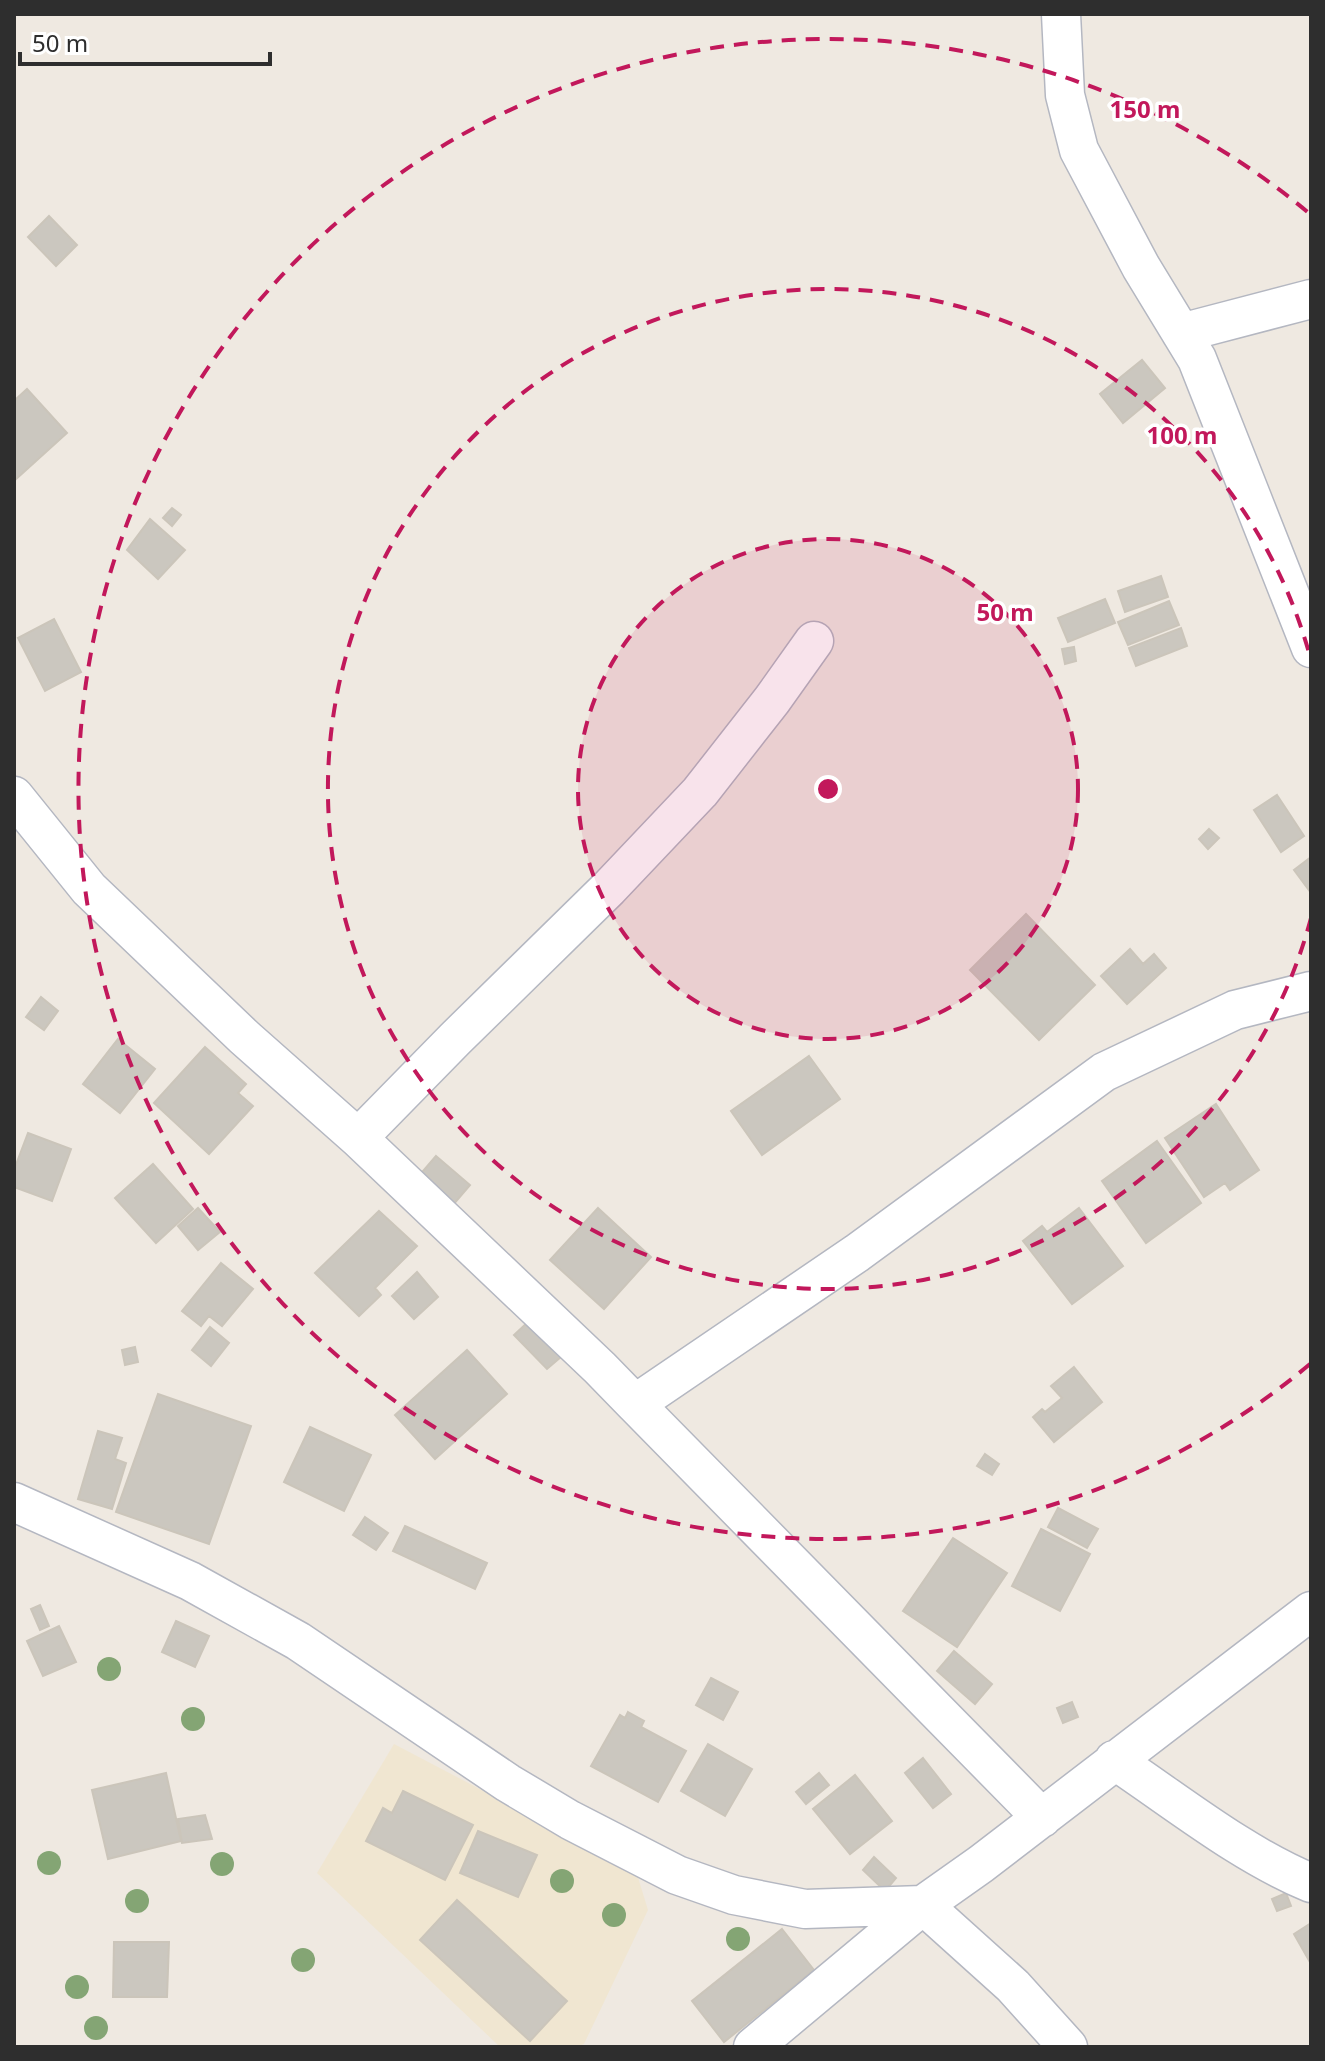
<svg xmlns="http://www.w3.org/2000/svg" width="1325" height="2061" viewBox="0 0 1325 2061" font-family="'Noto Sans',sans-serif">
  <rect width="100%" height="100%" fill="#efe9e1"/>
  <path fill="#f0e6d1" d="M 394,1744 L 636,1871 L 648,1910 L 584,2044 L 577,2047 L 500,2047 L 317,1873 Z"/>
  <path fill="#cbc7bf" stroke="#cbc5ba" stroke-width="2" d="M 49,216 L 77,245 L 56,266 L 28,237 Z
    M 1142,360 L 1165,388 L 1123,423 L 1100,394 Z
    M 27,389 L 67,433 L 15,480 L 14,401 Z
    M 172,508 L 181,515 L 172,526 L 163,518 Z
    M 150,519 L 185,550 L 158,579 L 127,550 Z
    M 1161,576 L 1168,597 L 1125,612 L 1118,591 Z
    M 1105,599 L 1115,623 L 1068,642 L 1058,618 Z
    M 1169,601 L 1179,625 L 1128,645 L 1118,622 Z
    M 54,619 L 81,672 L 45,691 L 18,638 Z
    M 1181,628 L 1187,646 L 1136,666 L 1129,648 Z
    M 1074,647 L 1076,661 L 1065,664 L 1062,649 Z
    M 1277,795 L 1304,836 L 1281,852 L 1254,810 Z
    M 1209,829 L 1219,838 L 1208,849 L 1199,839 Z
    M 1311,857 L 1311,893 L 1294,870 Z
    M 1026,914 L 1095,985 L 1039,1040 L 970,970 Z
    M 1130,949 L 1143,964 L 1154,954 L 1166,968 L 1127,1004 L 1101,976 Z
    M 41,997 L 58,1011 L 44,1030 L 26,1017 Z
    M 118,1039 L 155,1069 L 120,1113 L 83,1084 Z
    M 205,1047 L 246,1084 L 238,1093 L 253,1106 L 209,1154 L 154,1103 Z
    M 809,1056 L 840,1099 L 762,1155 L 731,1111 Z
    M 1216,1104 L 1259,1170 L 1230,1190 L 1225,1183 L 1204,1197 L 1165,1138 Z
    M 28,1133 L 71,1149 L 52,1201 L 14,1187 L 14,1170 Z
    M 1157,1141 L 1201,1203 L 1146,1243 L 1102,1181 Z
    M 436,1156 L 470,1185 L 452,1206 L 418,1177 Z
    M 153,1164 L 193,1209 L 156,1243 L 115,1198 Z
    M 198,1208 L 220,1232 L 198,1250 L 178,1226 Z
    M 598,1208 L 651,1257 L 604,1309 L 550,1260 Z
    M 1079,1208 L 1123,1266 L 1072,1304 L 1023,1241 L 1042,1226 L 1047,1232 Z
    M 379,1211 L 417,1246 L 375,1288 L 381,1295 L 359,1316 L 315,1273 Z
    M 221,1263 L 253,1289 L 222,1326 L 209,1316 L 201,1326 L 182,1311 Z
    M 417,1272 L 438,1297 L 414,1319 L 392,1296 Z
    M 528,1322 L 561,1357 L 547,1369 L 514,1335 Z
    M 210,1327 L 229,1343 L 211,1366 L 192,1350 Z
    M 135,1347 L 138,1362 L 125,1365 L 122,1350 Z
    M 467,1350 L 507,1394 L 435,1459 L 395,1415 Z
    M 1074,1367 L 1102,1402 L 1054,1442 L 1033,1417 L 1042,1409 L 1045,1412 L 1062,1398 L 1051,1386 Z
    M 158,1394 L 251,1426 L 209,1544 L 116,1512 Z
    M 310,1427 L 371,1455 L 344,1511 L 284,1482 Z
    M 98,1431 L 122,1438 L 115,1459 L 126,1463 L 112,1509 L 78,1499 Z
    M 985,1454 L 999,1464 L 992,1475 L 977,1466 Z
    M 1058,1508 L 1098,1529 L 1087,1548 L 1048,1527 Z
    M 365,1517 L 388,1533 L 376,1550 L 353,1535 Z
    M 405,1526 L 487,1563 L 475,1589 L 393,1551 Z
    M 1041,1529 L 1090,1554 L 1060,1611 L 1012,1586 Z
    M 953,1538 L 1007,1573 L 957,1647 L 903,1611 Z
    M 40,1605 L 49,1626 L 40,1630 L 31,1609 Z
    M 176,1621 L 209,1636 L 195,1667 L 162,1652 Z
    M 59,1626 L 76,1662 L 43,1676 L 27,1641 Z
    M 954,1651 L 992,1684 L 975,1704 L 937,1671 Z
    M 711,1678 L 738,1692 L 723,1720 L 696,1705 Z
    M 1072,1702 L 1078,1717 L 1063,1723 L 1057,1708 Z
    M 628,1712 L 644,1721 L 641,1727 L 686,1751 L 658,1802 L 591,1766 L 620,1715 L 625,1718 Z
    M 708,1744 L 752,1769 L 725,1816 L 681,1791 Z
    M 923,1758 L 951,1794 L 933,1808 L 905,1773 Z
    M 166,1773 L 181,1841 L 108,1859 L 92,1790 Z
    M 819,1773 L 829,1785 L 806,1804 L 796,1792 Z
    M 855,1775 L 892,1821 L 850,1854 L 813,1809 Z
    M 403,1791 L 473,1825 L 445,1880 L 366,1841 L 383,1808 L 392,1813 Z
    M 205,1815 L 212,1839 L 182,1843 L 178,1819 Z
    M 478,1831 L 537,1855 L 518,1897 L 460,1873 Z
    M 874,1857 L 896,1878 L 885,1891 L 863,1870 Z
    M 1286,1893 L 1291,1906 L 1277,1911 L 1272,1899 Z
    M 457,1900 L 567,2001 L 530,2041 L 420,1940 Z
    M 1311,1923 L 1311,1964 L 1294,1934 Z
    M 782,1929 L 814,1970 L 724,2042 L 692,2001 Z
    M 114,1942 L 169,1942 L 167,1997 L 113,1997 Z"/>
  <g fill="none" stroke-linecap="round" stroke-linejoin="round">
    <defs>
      <path id="minor" d="M 1061,14 L 1065,95 L 1079,150 L 1141,267 L 1197,359 L 1311,648
        M 1181,333 L 1311,299
        M 14,796 L 89,889 L 244,1037 L 358,1138 L 455,1039 L 609,888 L 700,792 L 772,700 L 814,641
        M 358,1138 L 600,1368 L 635,1404 L 857,1253 L 1104,1072 L 1235,1010 L 1311,991
        M 635,1404 L 1042,1818
        M 14,1502 L 190,1581 L 298,1641 L 508,1783 L 570,1820 L 677,1875 L 734,1895 L 805,1909 L 923,1905 L 1013,1986 L 1068,2047
        M 1114,1760 C 1177,1802 1241,1854 1311,1883
        M 753,2047 L 923,1905 L 981,1864 L 1311,1611"/>
    </defs>
    <use href="#minor" stroke="#b4b7c1" stroke-width="41"/>
    <use href="#minor" stroke="#fff" stroke-width="38"/>
  </g>
  <g fill="#84a574">
    <circle cx="109" cy="1669" r="12"/>
    <circle cx="193" cy="1719" r="12"/>
    <circle cx="49" cy="1863" r="12"/>
    <circle cx="222" cy="1864" r="12"/>
    <circle cx="562" cy="1881" r="12"/>
    <circle cx="137" cy="1901" r="12"/>
    <circle cx="614" cy="1915" r="12"/>
    <circle cx="738" cy="1939" r="12"/>
    <circle cx="303" cy="1960" r="12"/>
    <circle cx="77" cy="1987" r="12"/>
    <circle cx="96" cy="2028" r="12"/>
  </g>
  <circle cx="828" cy="789" r="250" fill="#c2185b" fill-opacity=".12"/>
  <g fill="none" stroke="#c2185b" stroke-width="4" stroke-dasharray="14 10">
    <circle cx="828" cy="789" r="250"/>
    <path d="M1311 918A500 500 0 1 1 1311 660"/>
    <path d="M1310 1364A750 750 0 1 1 1310 214"/>
  </g>
  <circle cx="828" cy="789" r="12" fill="#c2185b" stroke="#fff" stroke-width="4"/>
  <g font-size="24" text-anchor="middle" font-weight="bold" fill="#c2185b" stroke="#fff" stroke-width="7" stroke-linejoin="round" paint-order="stroke">
    <text x="1145" y="118">150 m</text>
    <text x="1182" y="444">100 m</text>
    <text x="1005" y="621">50 m</text>
  </g>
  <rect width="1325" height="2061" fill="none" stroke="#2e2e2e" stroke-width="32"/>
  <path d="M20 52v12h250v-12" fill="none" stroke="#2e2e2e" stroke-width="4"/>
  <text x="32" y="52" font-size="24" fill="#2e2e2e" stroke="#ffffff" stroke-width="6" paint-order="stroke">50 m</text>
</svg>
